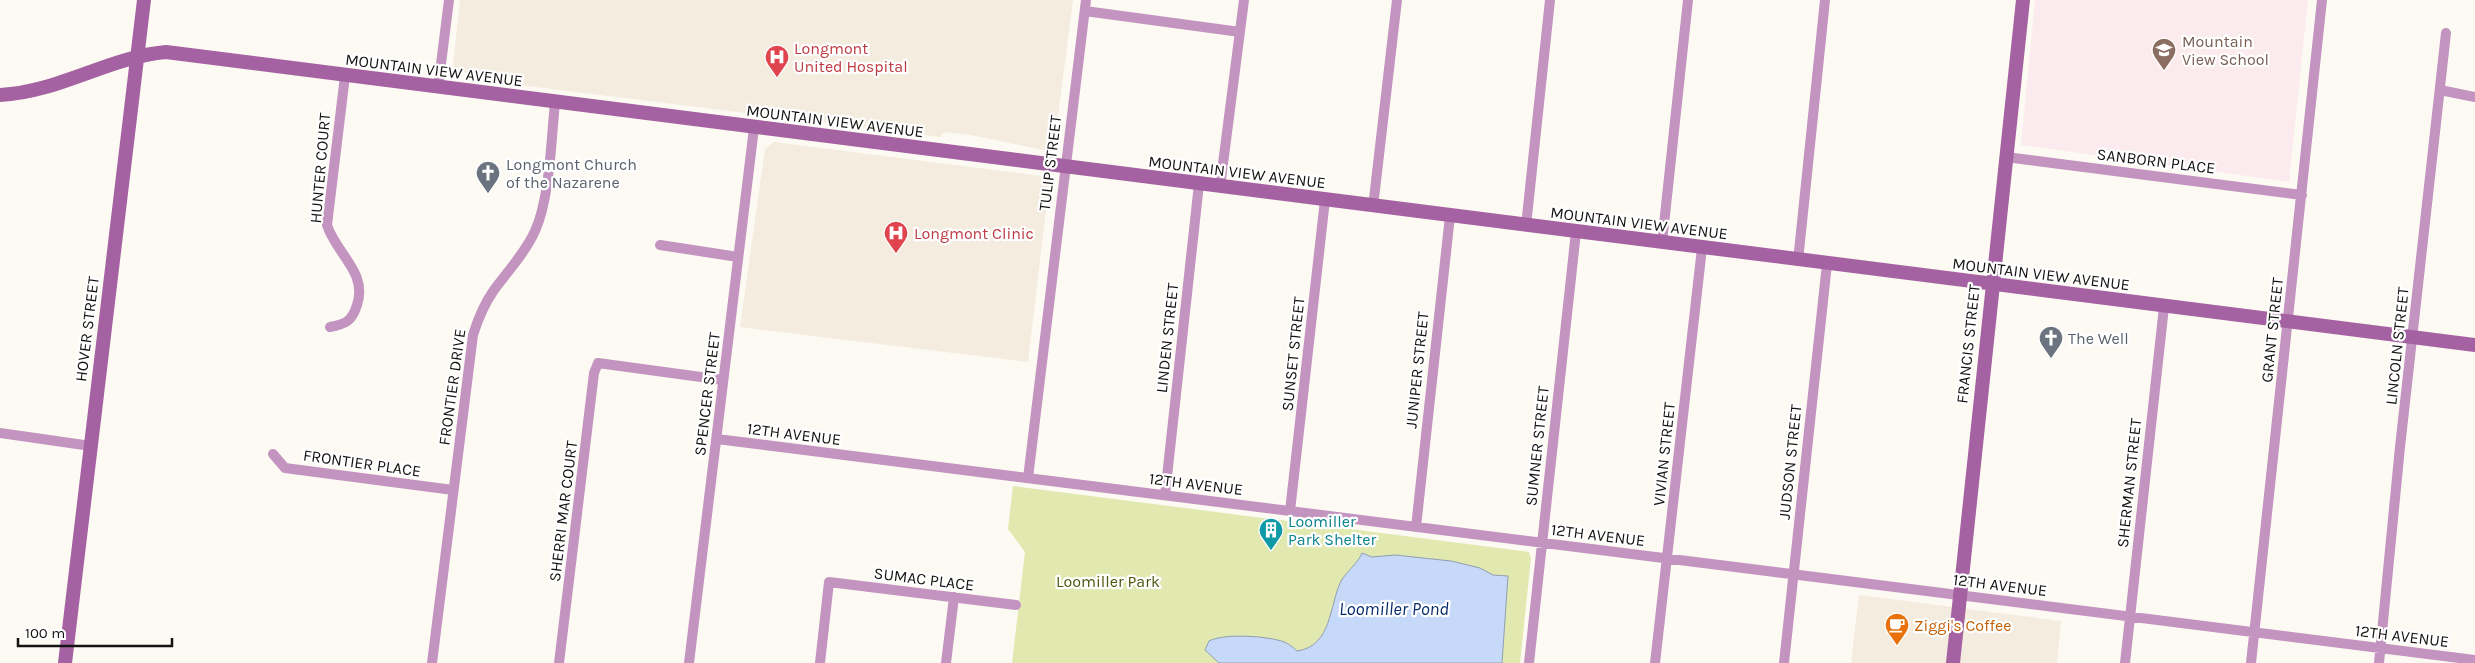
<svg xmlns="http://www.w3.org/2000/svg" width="2475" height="663" viewBox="0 0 2475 663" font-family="Karla,sans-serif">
  <rect width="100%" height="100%" fill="#fdfaf3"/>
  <path fill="#f3ecdf" d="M 460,0 L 1073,0 L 1054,148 L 1048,151 L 971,135 L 944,132 L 940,137 L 511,84 L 456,70 L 453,65 Z
    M 774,142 L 1050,177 L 1028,362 L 740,327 L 765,149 Z
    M 1859,595 L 2061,621 L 2057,663 L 1851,663 Z"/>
  <path fill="#fcebee" d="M 2035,0 L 2308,0 L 2289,182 L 2021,145 Z"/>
  <path fill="#e1e9b0" d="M 1013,486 L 1529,552 L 1531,558 L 1520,663 L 1012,663 L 1025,552 L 1008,529 Z"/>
  <path fill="#c7d9f8" stroke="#919eb3" d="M 1362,553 L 1372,557 L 1395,555 L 1451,561 L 1480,568 L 1493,575 L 1508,576 L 1502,663 L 1219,663 L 1205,650 L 1209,641 C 1224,633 1269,636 1284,642 C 1289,644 1293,647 1297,651 C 1332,646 1329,606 1341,581 C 1347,571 1358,563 1362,553 Z"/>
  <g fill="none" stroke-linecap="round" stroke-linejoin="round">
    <path stroke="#c394c0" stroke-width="10" d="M 1085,11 L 1240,32
      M 438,88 L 449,0
      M 2440,90 L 2475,97
      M 2006,157 L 2302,195
      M 1220,187 L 1244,0
      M 1373,207 L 1397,0
      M 1526,226 L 1550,0
      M 1662,243 L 1688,0
      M 660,245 L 738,257
      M 1798,261 L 1825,0
      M 330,327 C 346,324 352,321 357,305 C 368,272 336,254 327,225 L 345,76
      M 0,433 L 91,446
      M 717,439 L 2475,660
      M 273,454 L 285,468 L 453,490
      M 1028,478 L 1086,0
      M 1165,495 L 1199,184
      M 1290,511 L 1325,200
      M 1416,527 L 1450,216
      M 432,663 L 473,335 C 478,319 484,304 494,290 C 508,271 525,253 535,231 C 550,198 551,140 555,103
      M 559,663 L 594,373 L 598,363 L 723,380
      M 689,663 L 754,128
      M 820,663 L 829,582 L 1016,605
      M 946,663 L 954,597
      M 1529,663 L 1576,232
      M 1655,663 L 1702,248
      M 1784,663 L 1827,264
      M 2125,663 L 2164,307
      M 2251,663 L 2322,0
      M 2379,663 L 2400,447 L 2446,33"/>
    <path stroke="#a562a2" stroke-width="14" d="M 0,95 C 59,92 109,57 166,52 L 2475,345
      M 65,663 L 144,0
      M 1953,663 L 2023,0"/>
  </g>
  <defs>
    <symbol id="school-pin" viewBox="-11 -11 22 30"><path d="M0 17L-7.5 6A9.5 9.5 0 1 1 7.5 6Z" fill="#8d6e63" stroke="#fff"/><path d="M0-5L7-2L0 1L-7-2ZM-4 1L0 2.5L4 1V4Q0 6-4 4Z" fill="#fff"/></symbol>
    <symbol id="hospital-pin" viewBox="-11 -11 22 30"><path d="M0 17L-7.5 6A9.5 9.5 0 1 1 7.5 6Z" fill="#e0444e" stroke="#fff"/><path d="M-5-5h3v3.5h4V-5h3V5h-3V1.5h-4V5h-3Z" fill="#fff"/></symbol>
    <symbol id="church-pin" viewBox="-11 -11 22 30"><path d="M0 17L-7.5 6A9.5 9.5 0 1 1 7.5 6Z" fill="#6b7280" stroke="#fff"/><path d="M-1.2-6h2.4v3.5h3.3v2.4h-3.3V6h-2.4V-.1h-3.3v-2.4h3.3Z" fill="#fff"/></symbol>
    <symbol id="building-pin" viewBox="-11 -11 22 30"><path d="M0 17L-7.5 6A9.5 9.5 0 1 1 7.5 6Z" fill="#0f9aa8" stroke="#fff"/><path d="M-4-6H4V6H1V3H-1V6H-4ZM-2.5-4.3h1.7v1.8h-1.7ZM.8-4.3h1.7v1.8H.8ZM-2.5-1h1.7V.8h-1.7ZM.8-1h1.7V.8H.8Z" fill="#fff"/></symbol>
    <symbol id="cafe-pin" viewBox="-11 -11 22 30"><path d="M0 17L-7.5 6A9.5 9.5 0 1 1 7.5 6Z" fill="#e8710a" stroke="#fff"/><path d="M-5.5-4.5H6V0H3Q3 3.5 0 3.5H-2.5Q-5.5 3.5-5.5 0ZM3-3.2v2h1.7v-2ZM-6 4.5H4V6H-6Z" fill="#fff"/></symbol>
  </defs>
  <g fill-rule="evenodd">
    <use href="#school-pin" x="2150" y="36" width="28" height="38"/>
    <use href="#hospital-pin" x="763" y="43" width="28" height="38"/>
    <use href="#church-pin" x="474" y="159" width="28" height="38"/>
    <use href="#hospital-pin" x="882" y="219" width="28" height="38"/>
    <use href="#church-pin" x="2037" y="324" width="28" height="38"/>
    <use href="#building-pin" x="1257" y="516" width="28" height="38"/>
    <use href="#cafe-pin" x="1883" y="611" width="28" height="38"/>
  </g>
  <g text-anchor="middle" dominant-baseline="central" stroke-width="4.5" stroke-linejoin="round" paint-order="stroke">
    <g font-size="16" fill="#785e54" stroke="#fff" text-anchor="start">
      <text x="2182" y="41">Mountain<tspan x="2182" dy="18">View School</tspan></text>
    </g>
    <g font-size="16" fill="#be3a42" stroke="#fff" text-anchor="start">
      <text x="794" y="48">Longmont<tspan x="794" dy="18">United Hospital</tspan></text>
      <text x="914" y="233">Longmont Clinic</text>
    </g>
    <g font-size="16" fill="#141311" stroke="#fff">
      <text transform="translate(434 70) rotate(7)">MOUNTAIN VIEW AVENUE</text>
      <text transform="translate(835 121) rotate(7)">MOUNTAIN VIEW AVENUE</text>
      <text transform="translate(2156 161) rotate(7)">SANBORN PLACE</text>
      <text transform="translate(1050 163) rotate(-83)">TULIP STREET</text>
      <text transform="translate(320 168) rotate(-85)">HUNTER COURT</text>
      <text transform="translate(1237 172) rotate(7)">MOUNTAIN VIEW AVENUE</text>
      <text transform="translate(1639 223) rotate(7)">MOUNTAIN VIEW AVENUE</text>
      <text transform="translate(2041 274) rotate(7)">MOUNTAIN VIEW AVENUE</text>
      <text transform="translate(87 329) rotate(-83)">HOVER STREET</text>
      <text transform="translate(2272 330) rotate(-84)">GRANT STREET</text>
      <text transform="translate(1167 338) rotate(-84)">LINDEN STREET</text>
      <text transform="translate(1968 344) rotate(-84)">FRANCIS STREET</text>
      <text transform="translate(2397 346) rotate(-84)">LINCOLN STREET</text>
      <text transform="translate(1293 354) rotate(-84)">SUNSET STREET</text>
      <text transform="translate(1417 370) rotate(-84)">JUNIPER STREET</text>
      <text transform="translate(452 387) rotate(-82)">FRONTIER DRIVE</text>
      <text transform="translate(707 394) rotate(-83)">SPENCER STREET</text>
      <text transform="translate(794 434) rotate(7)">12TH AVENUE</text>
      <text transform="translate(1537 446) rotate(-84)">SUMNER STREET</text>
      <text transform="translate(1664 454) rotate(-84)">VIVIAN STREET</text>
      <text transform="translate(1790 462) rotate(-84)">JUDSON STREET</text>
      <text transform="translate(362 463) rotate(8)">FRONTIER PLACE</text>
      <text transform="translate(2129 483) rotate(-84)">SHERMAN STREET</text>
      <text transform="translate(1196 484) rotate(7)">12TH AVENUE</text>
      <text transform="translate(563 511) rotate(-83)">SHERRI MAR COURT</text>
      <text transform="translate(1598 535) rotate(7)">12TH AVENUE</text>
      <text transform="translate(924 579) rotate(7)">SUMAC PLACE</text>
      <text transform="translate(2000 585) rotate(7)">12TH AVENUE</text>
      <text transform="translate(2402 636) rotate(7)">12TH AVENUE</text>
    </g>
    <g font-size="16" fill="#5b616d" stroke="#fff" text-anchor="start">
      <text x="506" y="164">Longmont Church<tspan x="506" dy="18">of the Nazarene</tspan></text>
      <text x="2068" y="338">The Well</text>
    </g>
    <g font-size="16" fill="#0d838f" stroke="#fff" text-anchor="start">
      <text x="1288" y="521">Loomiller<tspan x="1288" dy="18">Park Shelter</tspan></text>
    </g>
    <g font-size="16" fill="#50560f" stroke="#fff">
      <text x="1108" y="581">Loomiller Park</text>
    </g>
    <g font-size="16" fill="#c56008" stroke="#fff" text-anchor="start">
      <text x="1914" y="625">Ziggi's Coffee</text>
    </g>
    <g font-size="18" font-style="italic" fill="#052a6a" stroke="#fff">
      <text x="1394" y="609">Loomiller Pond</text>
    </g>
  </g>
  <path d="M18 638v8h154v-8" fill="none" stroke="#141311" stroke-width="2.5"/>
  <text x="25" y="638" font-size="15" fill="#141311" stroke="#ffffff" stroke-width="4" paint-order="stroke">100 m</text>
</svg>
